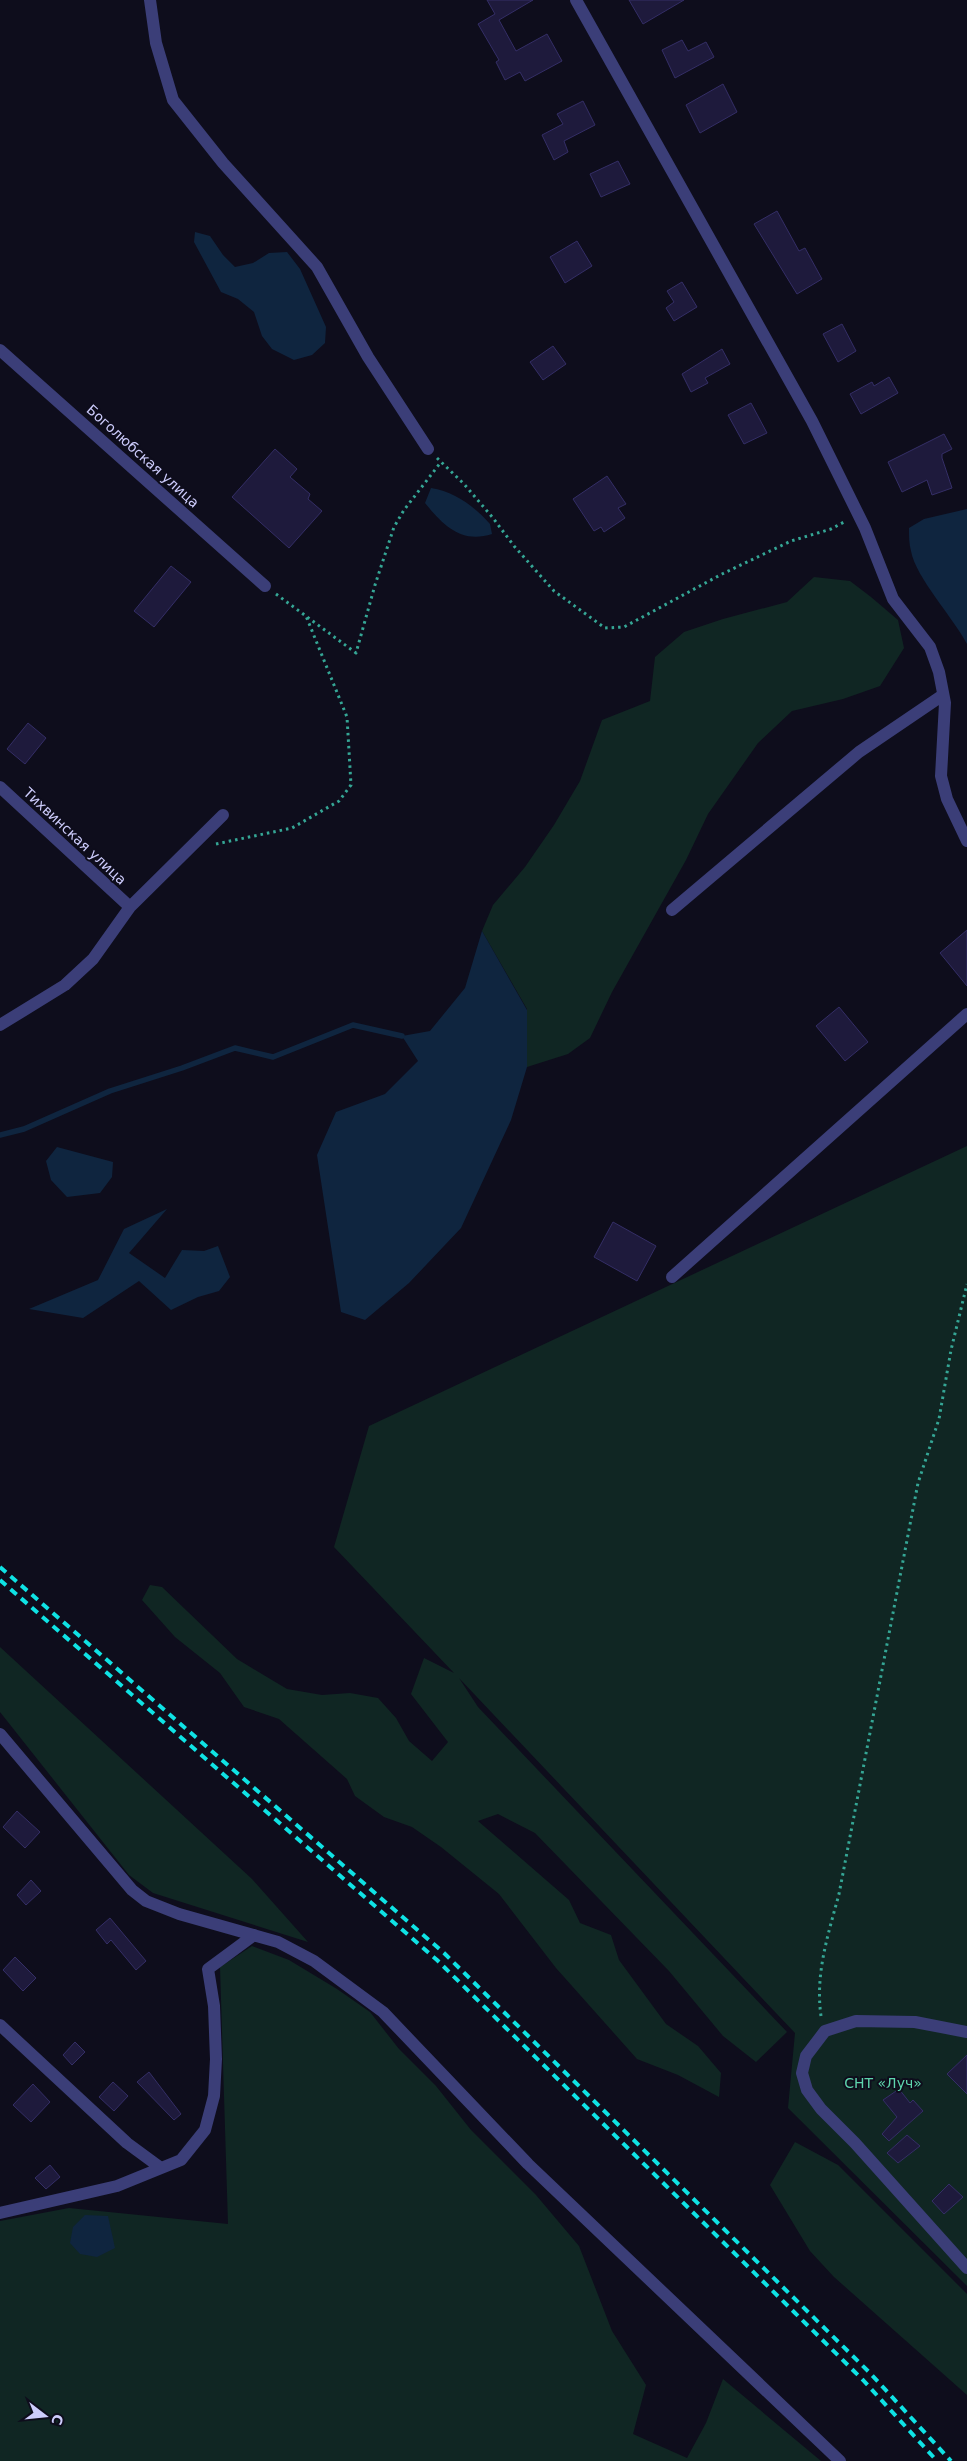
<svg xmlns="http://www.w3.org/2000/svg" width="967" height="2461" viewBox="0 0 967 2461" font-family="'DejaVu Sans',sans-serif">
  <rect width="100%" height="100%" fill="#0e0d1c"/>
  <path fill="#102623" d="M 814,577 L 850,581 L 871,597 L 898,620 L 904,648 L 880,686 L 843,699 L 792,711 L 758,743 L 708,814 L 686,860 L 612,992 L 590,1038 L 568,1054 L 527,1067 L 527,1009 L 482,931 L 493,905 L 525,867 L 554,825 L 580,781 L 602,720 L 650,701 L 655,657 L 684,632 L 723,619 L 787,602 Z
    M 967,1146 L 967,2286 L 788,2108 L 795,2033 L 459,1678 L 478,1707 L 787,2032 L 756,2062 L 723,2036 L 669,1971 L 535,1833 L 498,1814 L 478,1821 L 569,1900 L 580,1923 L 611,1935 L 619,1960 L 666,2024 L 698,2046 L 721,2073 L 719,2097 L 678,2075 L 637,2059 L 556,1968 L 499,1894 L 441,1847 L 412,1827 L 384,1817 L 355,1796 L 347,1779 L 279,1719 L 244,1707 L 220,1673 L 175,1637 L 142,1600 L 150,1585 L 162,1587 L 237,1659 L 287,1689 L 322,1695 L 350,1693 L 378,1698 L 396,1718 L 409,1741 L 432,1761 L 448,1742 L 411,1694 L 424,1658 L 454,1673 L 334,1547 L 369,1426 Z
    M 0,1647 L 252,1879 L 308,1942 L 153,1893 L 129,1875 L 0,1712 Z
    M 252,1946 L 289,1960 L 337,1989 L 370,2012 L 399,2049 L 436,2086 L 471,2130 L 536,2195 L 579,2246 L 612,2331 L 646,2385 L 633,2434 L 687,2458 L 706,2423 L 723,2379 L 821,2461 L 0,2461 L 0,2221 L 69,2208 L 228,2224 L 220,1967 Z
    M 795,2142 L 838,2165 L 967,2294 L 967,2395 L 834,2277 L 810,2251 L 770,2185 Z"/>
  <path fill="#0f253f" d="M 195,232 L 210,236 L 223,255 L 235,267 L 253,263 L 269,253 L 287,252 L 300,269 L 326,327 L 325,343 L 312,355 L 294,360 L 272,349 L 262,336 L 254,312 L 238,299 L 221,292 L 194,242 Z
    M 431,488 C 455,492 474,506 490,524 L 492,534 C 461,544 443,525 425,503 Z
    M 967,509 L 967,644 C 953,617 916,578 911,551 C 909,544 909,536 909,528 L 924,519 Z
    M 482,931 L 527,1010 L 527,1067 L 511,1120 L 461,1228 L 409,1283 L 365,1320 L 341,1312 L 317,1155 L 336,1112 L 385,1094 L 418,1061 L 402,1036 L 430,1031 L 465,988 Z
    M 57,1147 L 113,1162 L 112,1177 L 100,1193 L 67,1197 L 51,1180 L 46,1161 Z
    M 167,1209 L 129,1253 L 165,1278 L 182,1250 L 204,1251 L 218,1246 L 230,1277 L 219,1291 L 198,1297 L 171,1310 L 139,1281 L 83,1318 L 29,1309 L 98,1280 L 124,1229 Z
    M 85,2215 L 108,2216 L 115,2248 L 97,2257 L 80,2254 L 70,2243 L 73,2227 Z"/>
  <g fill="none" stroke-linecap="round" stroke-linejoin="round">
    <path stroke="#0f253f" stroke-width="5.5" d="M 0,1135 L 24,1129 L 110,1091 L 182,1068 L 235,1048 L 273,1057 L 353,1025 L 402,1036"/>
  </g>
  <path fill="#1e1a3c" stroke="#342e66" d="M 487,0 L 533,0 L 499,20 L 516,51 L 547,34 L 562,61 L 525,81 L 520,72 L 505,80 L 496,62 L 499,60 L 478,24 L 495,14 Z
    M 629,0 L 684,0 L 643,24 Z
    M 682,40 L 688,51 L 706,42 L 714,57 L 675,78 L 662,50 Z
    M 723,84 L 737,112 L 700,133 L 686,105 Z
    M 583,101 L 595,125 L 564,141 L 568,152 L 554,160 L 542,135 L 563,124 L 557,114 Z
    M 618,161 L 630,184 L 601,197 L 590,174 Z
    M 777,211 L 799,251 L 805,248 L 822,279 L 797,294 L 754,224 Z
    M 577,241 L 592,266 L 565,283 L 550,257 Z
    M 682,282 L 697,307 L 674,321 L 666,308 L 674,302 L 667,291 Z
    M 842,324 L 856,351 L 838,362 L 823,334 Z
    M 553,346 L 566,364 L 543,380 L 530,362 Z
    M 722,349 L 730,364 L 705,378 L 708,383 L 691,392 L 682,374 Z
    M 889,377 L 898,393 L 861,414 L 850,394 L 872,382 L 874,386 Z
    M 751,403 L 767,433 L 744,444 L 728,415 Z
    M 944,434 L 952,449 L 942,454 L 942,458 L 952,488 L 932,495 L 927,480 L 902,492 L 888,462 Z
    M 275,449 L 297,469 L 290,477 L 310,494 L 308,499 L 322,511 L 289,548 L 232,497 Z
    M 607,476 L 626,504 L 618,508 L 625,518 L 604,532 L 601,527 L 594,531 L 573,499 Z
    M 171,566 L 191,582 L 154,627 L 134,611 Z
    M 28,723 L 46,738 L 25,764 L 7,749 Z
    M 967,930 L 967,986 L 940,953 Z
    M 839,1007 L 868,1042 L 845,1061 L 816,1026 Z
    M 613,1222 L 656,1246 L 637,1281 L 594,1257 Z
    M 17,1811 L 40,1832 L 25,1848 L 3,1827 Z
    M 31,1880 L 41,1891 L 26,1905 L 17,1895 Z
    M 110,1918 L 146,1961 L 136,1970 L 111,1940 L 107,1944 L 96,1930 Z
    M 15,1957 L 36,1978 L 23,1991 L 3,1970 Z
    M 75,2042 L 85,2052 L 72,2065 L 63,2055 Z
    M 967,2055 L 967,2094 L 947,2074 Z
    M 149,2072 L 181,2114 L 174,2120 L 137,2082 Z
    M 113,2082 L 128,2096 L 114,2111 L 99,2097 Z
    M 33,2084 L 50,2102 L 31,2122 L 13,2105 Z
    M 899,2089 L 910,2103 L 913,2100 L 923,2111 L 889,2141 L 882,2134 L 897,2117 L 883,2100 Z
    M 907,2135 L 920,2146 L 898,2163 L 887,2153 Z
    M 50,2165 L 60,2177 L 46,2189 L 35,2178 Z
    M 949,2184 L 963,2197 L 944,2214 L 932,2201 Z"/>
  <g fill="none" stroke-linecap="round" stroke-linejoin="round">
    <path stroke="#35a695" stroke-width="3" stroke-dasharray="2.5 4" stroke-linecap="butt" d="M 437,458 L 464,484 L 493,518 L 514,546 L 554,591 L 605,628 L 624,627 L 722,574 L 791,541 L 831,529 L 846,521
      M 276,594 L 356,653 L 375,585 L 394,527 L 404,510 L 441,462
      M 216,844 L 292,828 L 339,801 L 351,785 L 347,717 L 306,616
      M 821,2016 C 815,1974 828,1935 839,1894 L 918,1483 L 939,1419 L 951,1350 L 967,1284"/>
    <path stroke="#3b3e78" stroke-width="12" d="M 150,0 L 156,43 L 173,100 L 223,163 L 317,267 L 368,357 L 428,449
      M 576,0 L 812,421 L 865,528 L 893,599 L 930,647 L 939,672 L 945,703 L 941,776 L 947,799 L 967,841
      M 0,350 L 265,586
      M 0,787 L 130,907
      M 672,910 L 859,752 L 943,695
      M 0,1025 L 65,985 L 93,959 L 130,907 L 223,815
      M 672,1277 L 967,1014
      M 0,1734 L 132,1890 L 146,1901 L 179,1914 L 278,1942 L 314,1961 L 383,2012 L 528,2164 L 840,2461
      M 0,2025 L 127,2143 L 161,2168
      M 967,2032 L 915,2022 L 856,2021 L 825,2031 L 806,2056 L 802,2073 L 807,2090 L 821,2109 L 855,2143 L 967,2268
      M 0,2213 L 117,2186 L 181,2160 L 205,2130 L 214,2096 L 216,2059 L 214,2006 L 208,1969 L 254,1935"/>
    <path stroke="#0fe2e4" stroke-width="4" stroke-dasharray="8 6" stroke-linecap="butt" d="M 0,1567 L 444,1953 L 870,2373 L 951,2461
      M 0,1580 L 437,1960 L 863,2380 L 937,2461"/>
  </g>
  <g text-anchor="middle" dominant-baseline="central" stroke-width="4" stroke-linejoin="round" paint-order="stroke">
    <g font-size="14" fill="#cdccfc" stroke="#0e0d1c">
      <text transform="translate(143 456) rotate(42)">Боголюбская улица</text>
      <text transform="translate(75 836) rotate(43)">Тихвинская улица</text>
    </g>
    <g font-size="14" fill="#5ed5ad" stroke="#0e0d1c">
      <text x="883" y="2083">СНТ «Луч»</text>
    </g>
  </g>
  <g transform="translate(45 2416) rotate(106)" stroke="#0e0d1c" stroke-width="4" paint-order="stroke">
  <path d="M0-4L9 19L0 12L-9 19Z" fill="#cdccfc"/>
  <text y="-8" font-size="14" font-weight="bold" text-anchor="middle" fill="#cdccfc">С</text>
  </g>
</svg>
